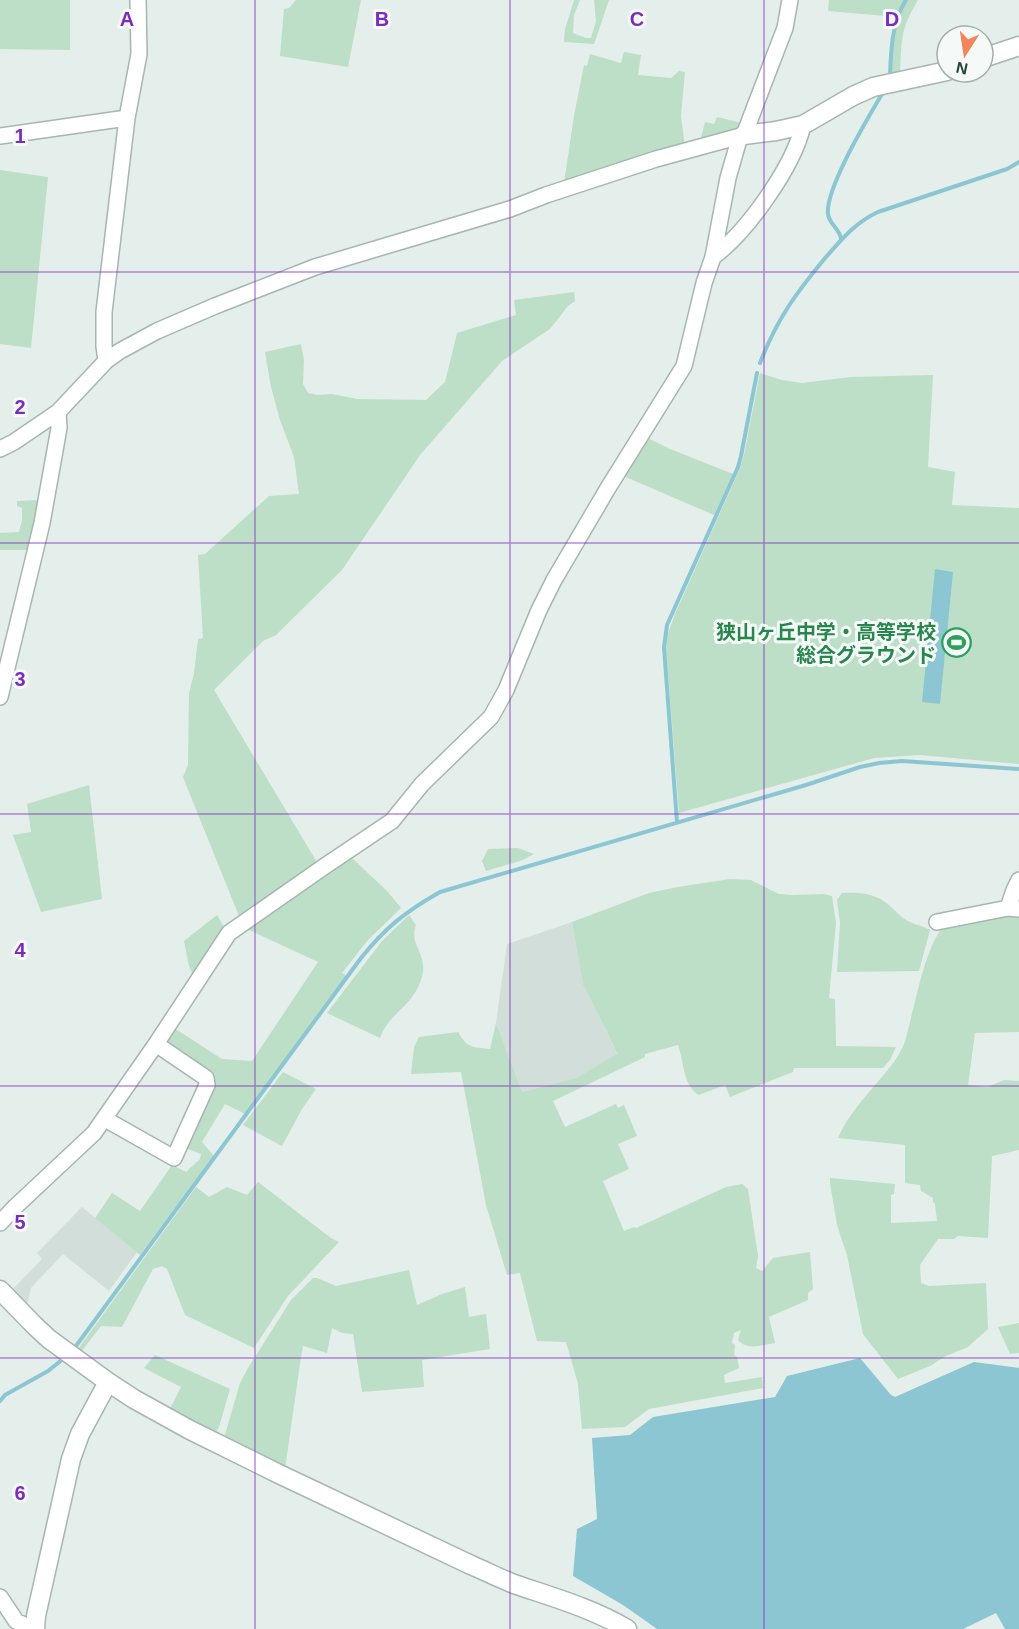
<svg xmlns="http://www.w3.org/2000/svg" width="1019" height="1629" viewBox="0 0 1019 1629" font-family="Helvetica,'Noto Sans JP',sans-serif">
  <rect width="100%" height="100%" fill="#e4eeea"/>
  <path fill="#d2ded9" d="M 572,922 L 583,985 L 608,1034 L 617,1055 L 576,1078 L 522,1092 L 496,1023 L 507,944 Z
    M 82,1207 L 137,1252 L 109,1291 L 63,1254 L 31,1288 L 27,1306 L 12,1290 L 42,1259 L 37,1253 Z"/>
  <path fill="#bddfc7" d="M 0,0 L 70,0 L 70,50 L 0,49 Z
    M 296,0 L 361,0 L 348,67 L 280,56 L 284,9 L 289,8 Z
    M 574,0 L 580,0 L 574,15 L 573,33 L 586,38 L 591,38 L 596,21 L 594,0 L 609,0 L 594,44 L 564,42 L 565,29 Z
    M 829,0 L 905,0 L 899,9 L 897,17 L 828,11 Z
    M 907,0 L 918,0 C 915,6 911,11 909,17 C 900,34 901,56 900,75 L 890,75 C 892,49 893,22 907,0 Z
    M 624,52 L 641,55 L 638,75 L 671,78 L 679,71 L 685,72 L 681,116 L 685,147 L 564,183 L 574,116 L 584,65 L 587,66 L 590,54 L 621,63 Z
    M 717,117 L 742,123 L 740,129 L 700,142 L 705,122 L 714,124 Z
    M 0,170 L 48,177 L 31,348 L 0,344 Z
    M 574,292 L 575,301 L 568,306 L 550,329 L 502,361 L 420,455 L 342,570 L 276,635 L 263,641 L 214,690 L 318,864 L 241,921 L 183,777 L 188,765 L 189,693 L 194,673 L 198,639 L 203,638 L 198,555 L 205,554 L 269,496 L 299,494 L 294,457 L 280,420 L 271,387 L 265,352 L 301,344 L 304,360 L 303,384 L 308,393 L 317,395 L 332,394 L 357,399 L 426,400 L 445,382 L 457,333 L 516,315 L 514,300 Z
    M 760,373 L 782,380 L 802,383 L 851,377 L 933,375 L 928,467 L 955,472 L 952,505 L 1019,508 L 1019,764 L 920,755 L 874,758 L 679,813 L 666,647 L 667,636 L 675,614 L 740,468 L 744,455 Z
    M 644,436 L 670,449 L 733,474 L 714,515 L 621,475 Z
    M 39,500 L 35,523 L 28,550 L 0,550 L 0,533 L 19,532 L 22,521 L 22,508 L 17,506 L 17,501 Z
    M 89,785 L 102,899 L 41,912 L 13,835 L 31,832 L 27,804 Z
    M 518,848 L 534,854 L 523,860 L 486,871 L 482,861 L 488,849 Z
    M 351,857 L 388,892 L 401,908 L 368,940 L 342,973 L 347,976 L 245,1114 L 225,1104 L 202,1142 L 214,1156 L 140,1255 L 95,1218 L 112,1193 L 140,1211 L 172,1165 L 186,1172 L 200,1159 L 201,1154 L 183,1147 L 211,1089 L 162,1040 L 171,1026 L 222,1059 L 252,1061 L 318,962 L 243,927 Z
    M 730,879 L 751,880 L 779,894 L 793,895 L 824,894 L 832,896 L 836,923 L 829,998 L 835,999 L 836,1046 L 896,1047 L 890,1060 L 883,1068 L 794,1068 L 793,1072 L 730,1097 L 725,1085 L 699,1095 C 683,1086 684,1061 678,1045 L 645,1054 L 645,1057 L 641,1059 L 553,1101 L 565,1127 L 616,1104 L 618,1108 L 624,1105 L 637,1136 L 618,1144 L 629,1169 L 603,1181 L 624,1231 L 634,1227 L 636,1228 L 726,1187 L 742,1184 L 748,1189 L 758,1256 L 756,1268 L 762,1271 L 773,1258 L 810,1252 L 813,1289 L 808,1293 L 808,1300 L 769,1317 L 775,1343 C 761,1345 748,1351 738,1340 L 741,1330 L 734,1333 L 732,1343 L 735,1345 L 734,1355 L 737,1357 L 739,1368 L 724,1375 L 725,1383 L 762,1377 L 763,1388 L 649,1409 L 625,1427 L 582,1429 L 578,1384 L 566,1342 L 537,1341 L 520,1273 L 507,1275 L 486,1205 L 461,1072 L 411,1074 L 414,1047 L 419,1037 L 458,1032 C 467,1048 472,1047 490,1049 L 496,1023 L 522,1092 L 576,1078 L 617,1054 L 608,1034 L 583,985 L 572,922 L 649,893 L 678,887 Z
    M 842,893 C 857,892 873,893 885,902 C 891,906 897,913 903,918 C 911,924 921,925 930,930 L 919,971 L 837,972 L 840,923 L 837,900 Z
    M 1019,914 L 1019,1032 L 975,1033 L 968,1085 L 988,1087 L 1004,1080 L 1019,1081 L 1019,1150 L 992,1156 L 988,1238 L 958,1236 L 954,1239 L 938,1239 L 920,1265 L 921,1283 L 929,1286 L 986,1283 L 988,1329 L 968,1347 L 946,1356 L 930,1366 L 898,1379 L 863,1334 L 847,1255 L 837,1225 L 830,1183 L 830,1178 L 895,1184 L 894,1194 L 891,1195 L 891,1223 L 937,1221 L 935,1204 L 933,1202 L 933,1198 L 921,1191 L 920,1185 L 905,1183 L 905,1145 L 838,1138 C 848,1115 865,1097 881,1078 C 891,1066 898,1058 904,1044 C 914,1014 924,942 947,923 Z
    M 217,915 L 227,932 L 194,977 L 189,966 L 184,941 Z
    M 409,915 L 416,925 C 408,946 430,954 421,980 C 412,1007 389,1013 380,1038 L 327,1013 L 382,941 Z
    M 283,1072 L 316,1089 L 302,1109 L 282,1146 L 243,1125 Z
    M 258,1182 L 331,1238 L 339,1242 L 288,1296 L 254,1348 L 185,1315 L 167,1269 L 162,1266 L 153,1269 L 122,1327 L 101,1326 L 81,1352 L 78,1349 L 196,1187 L 209,1197 L 227,1187 L 247,1195 Z
    M 409,1270 L 417,1305 L 442,1294 L 465,1287 L 469,1317 L 486,1314 L 490,1349 L 422,1360 L 424,1387 L 362,1392 L 353,1334 L 342,1333 L 332,1328 L 327,1353 L 303,1346 L 301,1357 L 285,1469 L 224,1438 L 240,1383 L 248,1368 L 291,1300 L 313,1278 L 317,1278 L 336,1286 Z
    M 1019,1323 L 1019,1353 L 1010,1354 L 998,1327 Z
    M 155,1355 L 230,1389 L 219,1427 L 215,1434 L 169,1411 L 181,1387 L 144,1368 Z"/>
  <path fill="#8cc6d3" d="M 935,569 L 953,572 L 940,704 L 922,702 Z
    M 860,1358 L 891,1395 L 895,1397 L 974,1362 L 1019,1368 L 1019,1629 L 1005,1629 L 996,1613 L 963,1629 L 657,1629 L 623,1605 L 573,1576 L 577,1529 L 597,1519 L 592,1438 L 630,1435 L 653,1417 L 775,1397 L 787,1376 Z"/>
  <g fill="none" stroke-linecap="round" stroke-linejoin="round">
    <path stroke="#8cc6d3" stroke-width="4" d="M 890,75 C 891,49 892,22 906,0
      M 841,239 C 840,229 829,224 828,214 C 825,189 868,118 882,94
      M 760,363 C 777,319 796,293 826,257 C 842,239 856,222 878,212 L 1007,169 L 1019,162
      M 677,822 L 664,647 L 667,625 L 738,467 L 741,456 L 757,373
      M 76,1346 L 361,958 C 386,927 405,912 440,892 L 806,785 L 860,767 L 879,763 L 902,761 L 1019,769
      M 0,1401 L 5,1395 L 48,1371 L 63,1359"/>
    <defs>
      <path id="minor" d="M 0,136 L 127,118
        M 713,257 C 747,232 794,166 803,125
        M 106,361 L 104,346 L 104,312 L 127,118 L 139,54 L 138,0
        M 0,449 L 14,442 L 58,412 L 106,361 L 120,351 L 157,331 L 215,306 L 315,267 L 510,209 L 546,195 L 656,159 L 744,135 L 780,41 L 785,28 L 790,0
        M 0,697 L 42,523 L 59,428 L 58,412
        M 1008,908 L 1014,890 L 1019,880
        M 937,922 L 1008,908 L 1019,909
        M 105,1119 L 174,1158 L 207,1085 L 206,1078 L 156,1044
        M 0,1223 L 15,1207 L 94,1133 L 156,1044 L 229,933 L 325,866 L 392,821 L 422,784 L 491,717 L 506,690 L 539,610 L 554,580 L 608,488 L 684,366 L 704,283 L 713,257 L 728,178 L 740,136
        M 0,1597 L 16,1621 L 32,1629"/>
      <path id="tertiary" d="M 983,58 L 1019,46
        M 744,135 L 776,131 L 803,125 L 853,96 L 873,87 L 947,71
        M 0,1290 L 35,1326 L 49,1339 L 108,1382 L 134,1399 L 190,1430 L 279,1474 L 471,1565 C 485,1571 499,1578 514,1584 C 552,1597 592,1608 627,1629
        M 35,1629 L 36,1616 L 71,1459 L 80,1434 L 108,1382"/>
    </defs>
    <use href="#minor" stroke="#a6b6b1" stroke-width="18"/>
    <use href="#tertiary" stroke="#a6b6b1" stroke-width="21"/>
    <use href="#minor" stroke="#fff" stroke-width="15"/>
    <use href="#tertiary" stroke="#fff" stroke-width="18"/>
  </g>
  <path fill="none" stroke="#7b2cbf" stroke-width="1.5" stroke-opacity="0.55" d="M 255,0 L 255,1629M 510,0 L 510,1629M 764,0 L 764,1629M 0,272 L 1019,272M 0,543 L 1019,543M 0,814 L 1019,814M 0,1086 L 1019,1086M 0,1358 L 1019,1358"/>
  <defs>
    <symbol id="stadium-ring" viewBox="-11 -11 22 22"><circle r="9.5" fill="#f5faf8" stroke="#2e9e5b" stroke-width="1.5"/><path d="M0-5a6.5 5 0 1 0 0 10a6.5 5 0 1 0 0-10ZM-3.5-1.8h7v3.6h-7Z" fill="#2e9e5b"/></symbol>
  </defs>
  <g fill-rule="evenodd">
    <use href="#stadium-ring" x="940" y="626" width="33" height="33"/>
  </g>
  <g text-anchor="middle" dominant-baseline="central" stroke-width="6" stroke-linejoin="round" paint-order="stroke">
    <g font-size="20" font-weight="bold" fill="#27864d" stroke="#f5faf8" text-anchor="end">
      <text x="936" y="632">狭山ヶ丘中学・高等学校<tspan x="936" dy="23">総合グラウンド</tspan></text>
    </g>
  </g>
  <g font-size="20" text-anchor="middle" font-weight="bold" fill="#7b2cbf" stroke="#f5faf8" stroke-width="6" stroke-linejoin="round" paint-order="stroke">
    <text x="127" y="26">A</text>
    <text x="382" y="26">B</text>
    <text x="637" y="26">C</text>
    <text x="892" y="26">D</text>
    <text x="20" y="143">1</text>
    <text x="20" y="414">2</text>
    <text x="20" y="686">3</text>
    <text x="20" y="957">4</text>
    <text x="20" y="1229">5</text>
    <text x="20" y="1500">6</text>
  </g>
  <g transform="translate(965 54) rotate(192)"><circle r="28" fill="#f5faf8" stroke="#a1b0ac" stroke-width="1.5"/>
  <path d="M0-4.5L10 22L0 15L-10 22Z" fill="#f3855c"/>
  <text y="-9" font-size="16" font-weight="bold" text-anchor="middle" fill="#234039">N</text>
  </g>
</svg>
